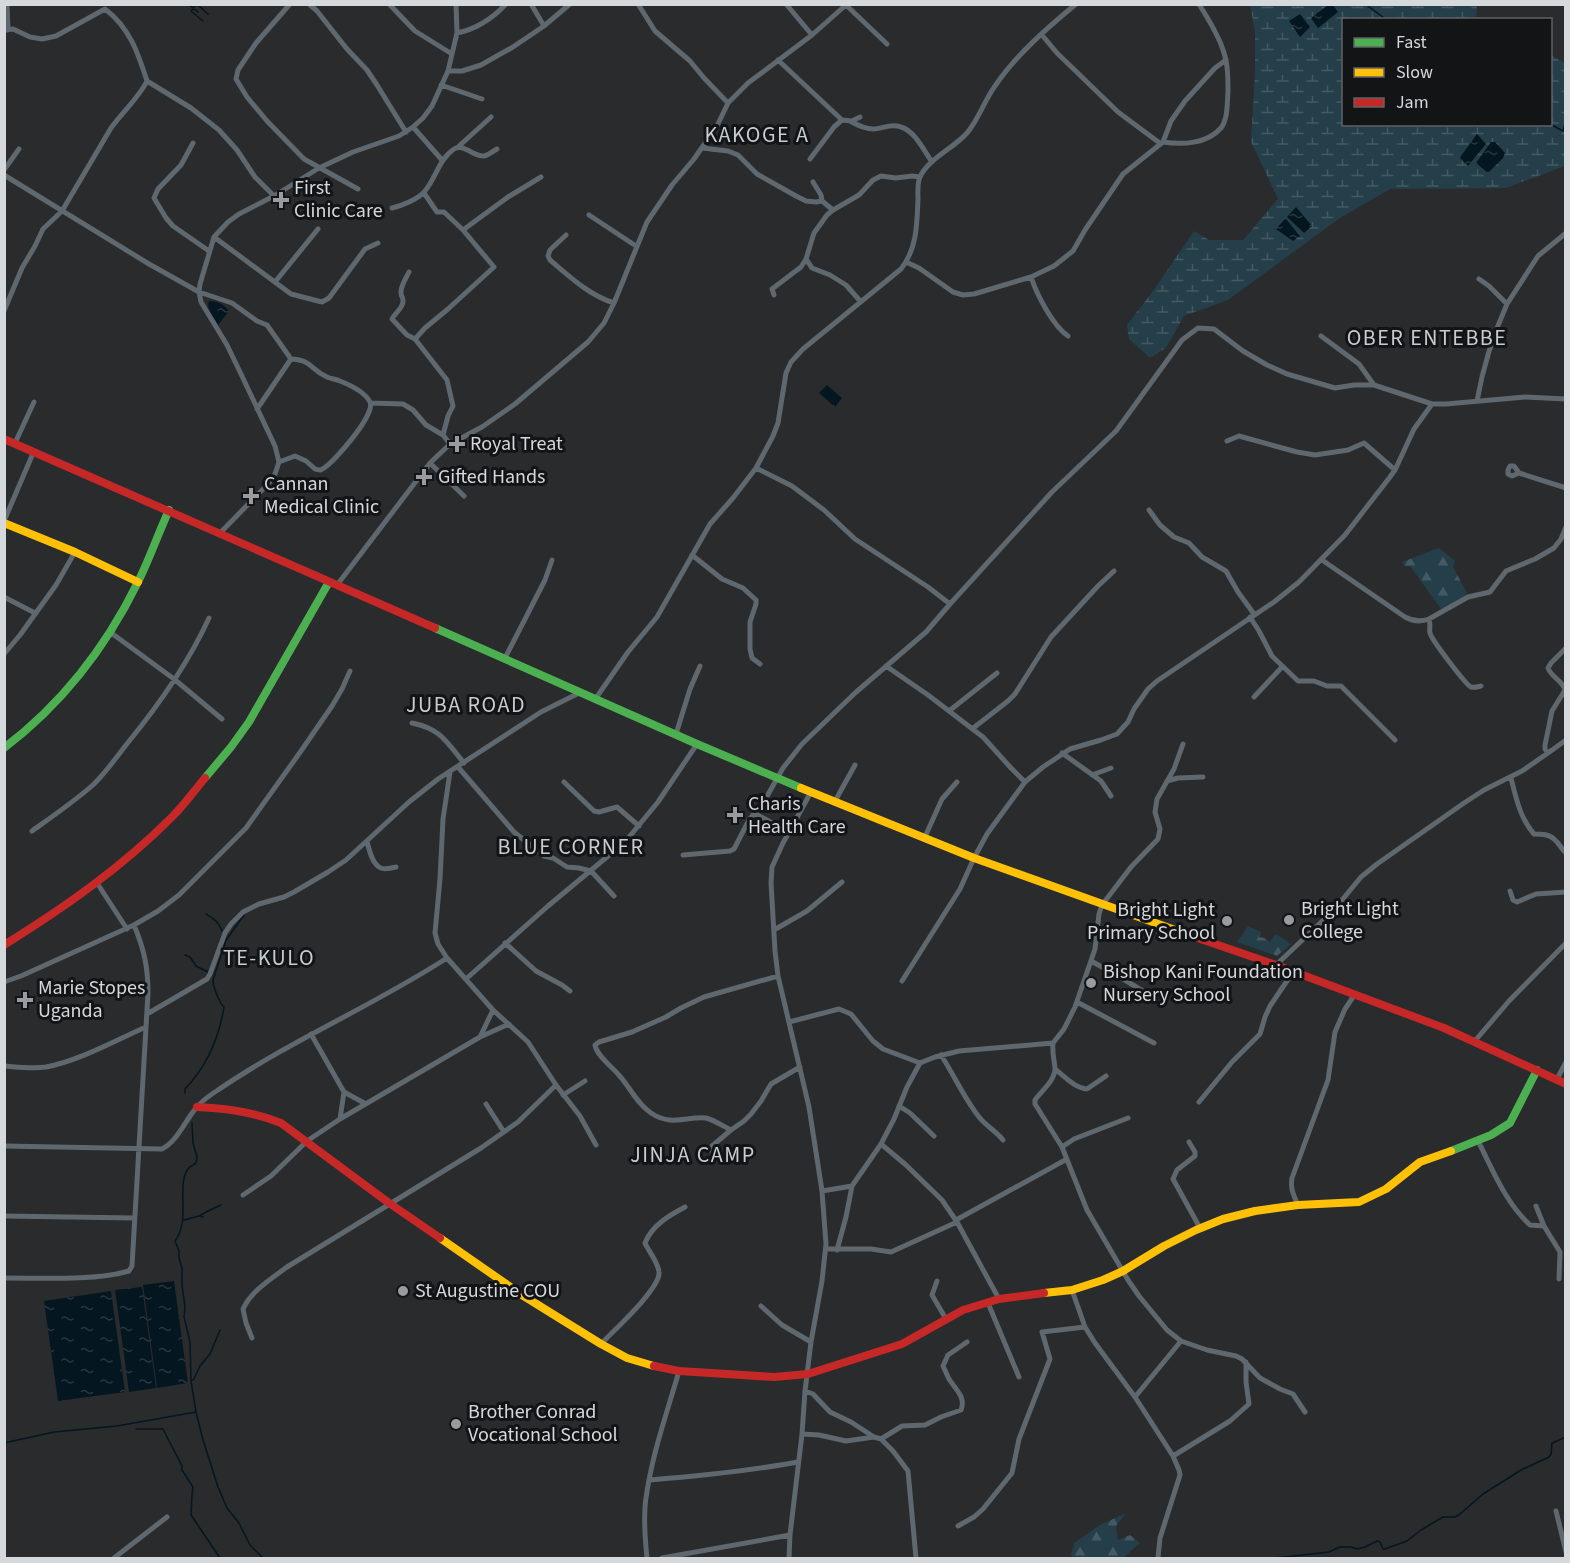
<svg xmlns="http://www.w3.org/2000/svg" width="1570" height="1563" viewBox="0 0 1570 1563" font-family="'Source Sans 3',sans-serif">
  <defs>
    <pattern id="forest-firs" width="22" height="20" patternUnits="userSpaceOnUse" patternTransform="scale(1.5)"><rect width="22" height="20" fill="#243e4a"/><path d="M5 1l3.5 6h-7zM16 11l3.5 6h-7z" fill="#435964"/></pattern>
    <pattern id="wetland-marsh" width="20" height="14" patternUnits="userSpaceOnUse" patternTransform="scale(1.5)"><rect width="20" height="14" fill="#243e4a"/><path d="M1 5h8M5 5V1M11 12h8M15 12V8" fill="none" stroke="#435964"/></pattern>
    <pattern id="water-ripples" width="26" height="14" patternUnits="userSpaceOnUse" patternTransform="scale(1.5)"><rect width="26" height="14" fill="#041620"/><path d="M2 4q2-2 4 0t4 0M15 11q2-2 4 0t4 0" fill="none" stroke="#283740"/></pattern>
  </defs>
  <rect width="100%" height="100%" fill="#292b2d"/>
  <path fill="url(#forest-firs)" d="M 1439,548 L 1455,561 L 1453,567 L 1467,593 L 1455,607 L 1441,609 L 1410,566 L 1405,567 L 1402,562 Z
    M 1248,926 L 1261,932 L 1259,937 L 1264,938 L 1270,942 L 1276,934 L 1291,944 L 1277,956 L 1237,942 Z
    M 1126,1513 L 1116,1526 L 1118,1540 L 1130,1535 L 1140,1543 L 1123,1558 L 1073,1558 L 1071,1555 L 1074,1543 L 1100,1525 Z"/>
  <path fill="url(#wetland-marsh)" d="M 1457,4 L 1459,6 L 1477,5 L 1476,19 L 1344,20 L 1344,124 L 1550,124 L 1551,55 L 1565,63 L 1565,166 L 1506,188 L 1390,189 L 1340,218 L 1228,300 L 1184,316 L 1166,348 L 1150,358 L 1129,339 L 1127,325 L 1153,291 L 1194,231 L 1209,240 L 1243,240 L 1278,199 L 1251,142 L 1255,72 L 1255,31 L 1250,5 Z"/>
  <path fill="url(#water-ripples)" d="M 1328,5 L 1333,5 L 1338,12 L 1318,28 L 1311,18 Z
    M 1300,14 L 1310,27 L 1300,37 L 1289,21 Z
    M 1477,134 L 1486,144 L 1468,166 L 1460,158 L 1461,156 Z
    M 1491,142 L 1495,142 L 1505,153 L 1503,158 L 1488,173 L 1476,163 Z
    M 1296,207 L 1312,226 L 1304,233 L 1287,217 Z
    M 1286,219 L 1300,236 L 1293,241 L 1276,229 L 1284,220 Z
    M 209,301 C 217,301 224,304 229,311 L 218,325 C 214,317 206,310 209,301 Z
    M 827,385 L 842,398 L 835,407 L 819,393 Z
    M 174,1281 L 188,1383 L 157,1388 L 143,1285 Z
    M 142,1287 L 156,1388 L 129,1392 L 115,1290 Z
    M 111,1291 L 125,1392 L 58,1401 L 44,1301 Z"/>
  <g fill="none" stroke-linecap="round" stroke-linejoin="round">
    <path stroke="#041620" stroke-width="1.5" d="M 188,4 L 198,12
      M 196,4 L 191,11 L 203,21
      M 1365,4 L 1387,20
      M 198,5 L 208,14
      M 1550,124 L 1563,131 L 1566,120
      M 206,914 C 215,920 218,921 222,931
      M 185,955 L 190,957 L 196,966 L 208,972
      M 185,1093 L 185,1089 C 207,1066 219,1038 224,1007 C 219,1003 213,986 213,980 L 226,940 L 244,915
      M 192,1123 L 193,1143 L 197,1157 L 196,1163 C 194,1165 190,1166 188,1169 C 176,1185 191,1221 175,1241 L 179,1251 L 179,1258 L 182,1268 L 182,1285 L 185,1307 L 184,1317 L 190,1342 L 191,1381 L 196,1412 L 203,1440 L 218,1487 L 227,1508 L 239,1523 L 250,1545 L 263,1558
      M 199,1216 L 210,1210 L 221,1205
      M 184,1220 L 199,1216 L 203,1217
      M 191,1381 L 194,1379 L 200,1366 L 210,1354 L 220,1330
      M 136,1429 L 163,1429 L 182,1466 L 182,1470 L 193,1487 C 191,1498 192,1505 191,1515 L 220,1558
      M 4,1443 L 54,1432 L 117,1426 L 196,1412
      M 1275,1558 L 1329,1552 L 1340,1547 L 1351,1547 L 1357,1549 L 1365,1547 L 1377,1541 L 1380,1542 L 1383,1549 L 1385,1549 L 1407,1541 L 1421,1530 L 1443,1517 L 1455,1517 L 1460,1514 L 1483,1494 L 1499,1484 L 1521,1470 L 1549,1457 L 1551,1454 L 1552,1443 L 1566,1437"/>
    <path stroke="#5e686e" stroke-width="5" d="M 7,4 L 8,30
      M 290,4 L 256,43 L 238,70 L 236,79 L 247,97 L 267,121 L 304,159 L 358,189
      M 309,4 L 317,11 L 347,49 L 367,70 L 377,85 L 406,132
      M 389,4 L 415,31 L 452,54
      M 531,4 L 544,26
      M 638,4 L 655,31 L 690,61 L 704,78 L 728,103
      M 786,4 L 812,35
      M 846,5 L 887,44
      M 4,30 L 13,29 L 30,37 L 42,39 L 56,36 L 105,9 C 130,28 138,53 147,81 C 140,96 121,114 111,128 L 62,211 L 43,229 L 35,246 L 22,268 L 4,311
      M 457,33 C 477,29 492,19 506,4
      M 1042,35 L 1057,53 L 1118,112 L 1161,144
      M 778,60 L 842,120 L 852,121 L 860,117
      M 448,71 L 462,71 L 481,65 L 513,47 L 544,26 L 570,4
      M 147,81 L 191,108 L 219,130 L 237,150 L 255,177 L 274,196
      M 441,85 L 482,99
      M 850,121 C 857,125 865,129 873,129 C 882,129 891,123 901,127 C 915,131 924,151 932,162
      M 413,127 L 442,160
      M 1163,142 C 1182,145 1207,144 1221,128 C 1228,119 1227,103 1228,92 C 1228,78 1228,63 1223,50 C 1218,34 1208,19 1199,4
      M 193,143 L 181,165 L 158,189 L 154,198 L 166,218 L 173,226 L 209,251
      M 458,147 L 491,117
      M 702,148 L 728,151 L 738,155 L 757,174 L 796,196 L 806,201 L 816,202 L 822,201
      M 810,159 L 834,127 L 842,120
      M 4,170 L 19,149
      M 4,175 L 149,264 L 199,292 L 232,303 L 257,321 L 267,325 L 291,359
      M 813,182 L 821,195 L 822,201 L 833,210
      M 424,193 L 437,212 L 444,212 L 463,230
      M 392,208 C 401,206 419,199 425,191 C 436,178 439,159 454,149 C 463,143 474,157 484,156 C 489,155 493,151 497,149
      M 589,215 L 636,246
      M 566,235 L 550,250 L 548,256 L 550,260 C 570,277 589,295 614,303
      M 214,237 L 291,294 L 322,302 L 329,298 L 365,249 L 378,243
      M 906,262 L 919,268 L 953,292 L 963,295 L 974,294 L 1031,277 L 1054,266 L 1073,251 L 1085,230 L 1123,174 L 1163,142 L 1171,121 L 1185,101 L 1215,68 L 1226,60
      M 409,272 C 406,278 401,285 401,292 C 401,299 403,294 403,302 C 402,309 395,313 392,319 L 407,335 L 415,339
      M 1031,277 C 1037,295 1053,326 1068,336
      M 275,282 L 318,229
      M 774,295 L 772,289 L 801,267 L 806,259
      M 861,302 L 846,285 L 830,275 L 812,268 L 806,259 L 814,233 L 827,215 L 833,210 L 859,195 L 873,180 L 881,176 L 896,178 L 912,176 L 920,177
      M 1507,304 L 1538,256 L 1566,233
      M 1321,336 L 1359,364 L 1374,385
      M 1477,401 C 1483,367 1493,335 1507,304 L 1489,286 L 1479,279
      M 371,403 L 403,404 L 413,410 L 426,425 L 443,435 L 450,444
      M 257,409 L 291,359 C 313,360 310,370 327,377 C 331,379 336,379 340,381 C 350,385 365,392 370,402 C 376,414 335,461 324,468 C 320,471 320,470 315,469 L 306,461 L 295,456 L 279,462
      M 443,435 L 448,416 L 453,406 L 447,380 L 415,339 L 425,328 L 448,309 L 494,267 L 463,230 L 508,197 L 541,177
      M 1227,441 L 1239,436 L 1297,452 L 1315,455 L 1348,450 L 1364,443 L 1395,470
      M 15,443 L 34,402
      M 430,463 L 464,496
      M 756,468 L 792,486 L 824,510 L 855,539 L 928,587 L 950,604
      M 1519,473 L 1512,476 L 1508,474 L 1508,470 L 1510,466 L 1514,466 L 1519,473 L 1566,488
      M 1149,510 L 1160,525 L 1174,537 L 1189,543 L 1202,557 L 1226,571 L 1238,592 L 1254,614
      M 4,521 L 34,451
      M 220,533 L 268,484 L 275,474 L 279,462 L 275,446 L 241,374 L 227,345 L 201,302 L 199,292 L 200,284 L 214,237 L 228,222 L 239,214 L 274,196 L 319,168 L 353,152 L 399,136 L 413,127 L 423,118 L 432,106 L 448,71 L 457,33 L 456,4
      M 692,555 L 722,579 L 743,588 L 756,600 L 756,604 L 750,622 L 750,649 L 752,658 L 760,664
      M 1322,560 L 1405,617 C 1414,622 1421,622 1429,619 L 1468,597 L 1490,592 L 1506,571 L 1535,559 L 1554,548 L 1561,539 L 1566,527
      M 337,585 L 430,463 L 450,444 L 482,427 L 515,404 L 588,342 L 604,323 L 614,303 L 647,222 L 672,185 L 694,159 L 717,126 L 728,103 L 748,83 L 812,35 L 847,4
      M 4,597 L 35,613
      M 1250,617 L 1259,631 L 1272,656 L 1298,681 L 1314,681 L 1327,686 L 1341,686 L 1395,740
      M 1429,619 C 1431,624 1429,629 1430,633 C 1431,639 1466,685 1471,687 C 1475,688 1477,687 1481,686
      M 110,632 L 174,679 L 222,719
      M 4,654 L 20,635 L 56,585 L 75,552
      M 505,658 L 545,580 L 552,560
      M 886,666 L 928,695 L 983,737 L 1011,768 L 1025,782
      M 1254,697 L 1282,667
      M 596,698 L 628,652 L 657,617 L 710,524 L 733,498 L 756,468 L 773,436 L 778,423 L 786,373 L 791,362 L 803,349 L 901,269 C 917,249 917,224 918,199 C 918,192 917,184 920,177 C 928,159 954,148 967,133 C 979,119 984,101 995,86 C 1016,55 1047,28 1076,4
      M 949,711 L 997,673
      M 412,723 C 441,729 446,741 464,763
      M 972,729 L 1008,701 L 1015,694 L 1051,637 L 1098,586 L 1114,571
      M 676,734 L 690,689 L 700,666
      M 1183,744 L 1174,769 L 1157,799 L 1155,812 L 1160,829 L 1158,839 L 1131,867 L 1102,905 L 1099,914 L 1095,949 L 1075,1007 L 1064,1029 L 1053,1043 C 1052,1052 1054,1059 1055,1068 C 1055,1081 1042,1090 1035,1100 L 1035,1104 L 1062,1147 L 1087,1210 L 1128,1280 L 1139,1296 L 1167,1330 L 1181,1341 L 1207,1350 L 1236,1356 L 1242,1359 L 1260,1378 L 1280,1389 L 1293,1394 L 1305,1412
      M 1062,753 L 1101,781 L 1111,796
      M 1548,753 L 1566,740
      M 458,767 L 514,832 L 544,856 L 553,858 L 567,867 L 579,868 L 591,871 L 614,896
      M 1092,775 L 1111,768
      M 1511,778 C 1516,798 1520,818 1534,834 C 1541,834 1550,834 1555,840 C 1560,844 1561,849 1566,853
      M 1167,781 L 1178,778 L 1203,777
      M 564,782 L 594,811 L 599,812 L 617,807 L 639,826
      M 834,803 L 855,765
      M 754,813 L 774,824
      M 32,831 C 53,816 75,801 94,784 C 106,772 116,758 126,745 C 158,706 188,664 209,618
      M 924,839 L 942,799 L 957,782
      M 367,841 C 369,849 372,865 381,868 C 384,870 391,868 396,867
      M 683,855 L 730,851 L 734,849 L 749,820 L 766,798 L 783,768 L 802,744 L 855,693 L 926,632 L 950,604 L 1052,492 L 1116,431 L 1182,340 L 1198,328 L 1214,329 L 1243,351 L 1267,365 L 1287,374 L 1335,388 L 1354,385 L 1374,385 L 1432,404 L 1446,404 L 1525,397 L 1566,399
      M 97,883 L 127,929
      M 1510,891 L 1513,900 L 1517,902 L 1536,894 L 1566,892
      M 774,930 L 807,911 L 842,882
      M 505,943 L 536,971 L 562,985 L 570,991
      M 1091,961 L 1120,977 L 1146,993
      M 1276,965 L 1333,911 L 1361,877 L 1377,864 L 1464,803 L 1484,790 L 1522,771 L 1548,753 L 1545,749 L 1545,745 L 1552,711 L 1565,690 C 1563,681 1551,677 1548,668 L 1551,663 L 1566,648
      M 466,979 L 548,906 L 625,842 L 658,802 L 697,744
      M 902,981 L 960,889 L 974,858 L 987,834 L 1025,782 L 1043,767 L 1070,749 L 1101,740 L 1117,734 L 1128,722 L 1134,709 L 1148,689 L 1157,681 L 1274,602 L 1299,582 L 1345,535 L 1390,477 L 1395,470 L 1414,429 L 1432,404
      M 4,982 L 21,976 L 134,925 L 158,911 L 179,895 L 246,828 L 301,751 L 332,706 L 342,689 L 350,671
      M 1077,1002 L 1154,1043
      M 147,1014 L 207,979 L 210,974 L 225,933 L 231,924 L 243,912 L 259,904 L 284,897 L 294,892 L 328,872 L 346,860 L 409,802 L 438,779 L 541,712 L 581,692
      M 789,1022 L 839,1009 L 851,1014 L 873,1041 L 883,1049 L 920,1063
      M 311,1034 L 344,1092 L 366,1104
      M 480,1037 L 493,1010
      M 1474,1042 L 1509,1001 L 1566,943
      M 941,1055 C 954,1075 964,1098 979,1117 C 986,1126 996,1131 1003,1140
      M 4,1066 C 18,1067 33,1069 46,1067 C 79,1061 116,1040 146,1027
      M 1055,1069 C 1065,1077 1075,1088 1087,1089 L 1106,1076
      M 1557,1079 L 1566,1062
      M 556,1085 L 580,1116 L 596,1145
      M 563,1095 L 585,1081
      M 1199,1102 L 1232,1062 L 1260,1034 L 1265,1017 L 1270,1006 L 1293,972
      M 486,1104 L 504,1132
      M 899,1106 L 910,1113 L 934,1136
      M 340,1119 L 344,1092
      M 731,1130 C 723,1126 714,1120 706,1118 C 686,1116 672,1127 651,1113 C 637,1104 630,1087 618,1074 C 611,1066 597,1056 595,1045 L 599,1042 L 632,1032 L 666,1017 L 681,1008 L 704,997 L 778,976
      M 1478,1141 C 1493,1170 1505,1202 1530,1225 L 1544,1226
      M 1189,1142 L 1195,1152 L 1195,1156 L 1177,1170 L 1173,1179 L 1200,1228
      M 881,1144 L 906,1165 L 942,1200 L 957,1222 L 999,1299
      M 4,1146 L 162,1149 C 178,1141 185,1120 197,1107 C 203,1100 210,1095 218,1090 C 291,1040 373,1006 447,958
      M 1062,1147 L 1074,1139 L 1128,1118
      M 716,1157 L 711,1150 L 712,1146 L 731,1130 L 744,1121 L 751,1114 L 761,1101 L 771,1084 L 800,1067
      M 822,1191 L 852,1186
      M 243,1195 L 271,1176 L 307,1141 L 340,1119 L 480,1037 L 509,1024
      M 1298,1205 C 1294,1196 1290,1189 1292,1178 L 1328,1080 L 1335,1032 L 1345,1009 L 1355,994
      M 1536,1206 L 1544,1226 L 1560,1252 L 1559,1279
      M 4,1216 L 134,1218
      M 956,1220 L 1067,1159
      M 826,1249 L 871,1249 L 891,1252 L 957,1222
      M 837,1250 L 846,1217 L 852,1186 L 881,1144 L 894,1119 L 907,1087 L 920,1063 L 935,1057 L 959,1051 L 1053,1043
      M 4,1278 C 42,1278 94,1281 129,1271 L 132,1266 L 148,993 C 148,967 144,949 134,925
      M 937,1281 L 932,1295 L 946,1319
      M 1072,1290 L 1085,1327 L 1095,1343 L 1135,1397 L 1173,1456 L 1179,1470 L 1180,1475 L 1160,1538 L 1158,1558
      M 988,1303 L 1019,1377
      M 761,1306 L 782,1325 L 811,1342
      M 252,1338 L 246,1323 L 243,1309 C 251,1291 271,1279 287,1267 L 481,1148 L 518,1122 L 556,1085 L 528,1042 L 493,1010 L 447,958 L 438,944 L 435,933 L 440,879 L 443,819 L 450,772
      M 601,1344 C 613,1331 661,1288 659,1272 C 658,1262 649,1252 645,1243 C 652,1225 670,1215 685,1207
      M 805,1391 L 813,1394 L 830,1412 L 851,1422 L 874,1437 L 881,1439 L 893,1451 L 908,1471 L 916,1558
      M 1135,1397 L 1181,1341
      M 802,1434 L 819,1435 L 846,1441 L 874,1437
      M 881,1439 L 902,1426 L 925,1425 L 941,1417 L 961,1410 C 966,1397 956,1390 949,1379 C 947,1375 945,1370 943,1366 L 948,1355 L 967,1342
      M 1173,1456 L 1230,1421 L 1249,1404 L 1246,1382 L 1246,1362
      M 650,1480 C 700,1476 749,1471 798,1462
      M 1556,1511 L 1566,1552
      M 958,1526 L 974,1517 L 983,1509 L 1012,1473 L 1019,1439 L 1050,1359 L 1042,1332 L 1085,1327
      M 114,1558 L 167,1517
      M 647,1558 C 645,1539 643,1518 646,1498 C 652,1454 667,1413 679,1371
      M 662,1558 L 790,1535
      M 789,1558 L 790,1535 L 802,1434 L 805,1391 L 811,1342 L 822,1281 L 826,1244 L 822,1191 L 809,1107 L 778,976 L 775,951 L 771,883 L 772,867 L 783,843 L 811,792"/>
    <path stroke="#4caf50" stroke-width="8" d="M 435,628 L 697,744 L 801,788
      M 4,748 C 62,704 106,647 138,582 C 150,558 158,534 169,510
      M 205,778 L 231,747 L 249,722 L 329,582
      M 1451,1151 L 1491,1135 L 1510,1123 L 1537,1070"/>
    <path stroke="#ffc107" stroke-width="8" d="M 4,523 L 75,552 L 138,582
      M 801,788 L 974,858 L 1189,935
      M 440,1238 L 522,1295 L 601,1344 L 627,1358 L 654,1366
      M 1044,1293 L 1072,1290 L 1103,1280 L 1123,1271 L 1164,1246 L 1196,1230 L 1223,1219 L 1255,1211 L 1298,1205 L 1359,1202 L 1386,1189 L 1420,1162 L 1451,1151"/>
    <path stroke="#c62828" stroke-width="8" d="M 4,439 L 435,628
      M 1189,935 L 1276,965 L 1444,1028 L 1566,1084
      M 4,945 C 65,907 121,868 172,817 C 184,805 194,791 205,778
      M 197,1107 C 227,1108 253,1112 281,1123 L 389,1203 L 440,1238
      M 654,1366 L 679,1371 L 774,1377 L 808,1374 L 902,1344 L 963,1310 L 999,1299 L 1044,1293"/>
  </g>
  <g fill="#999c9e" stroke="#121416" stroke-width="2">
    <path d="M278 191h6v6h6v6h-6v6h-6v-6h-6v-6h6z"/>
    <path d="M454 435h6v6h6v6h-6v6h-6v-6h-6v-6h6z"/>
    <path d="M421 468h6v6h6v6h-6v6h-6v-6h-6v-6h6z"/>
    <path d="M248 487h6v6h6v6h-6v6h-6v-6h-6v-6h6z"/>
    <path d="M732 806h6v6h6v6h-6v6h-6v-6h-6v-6h6z"/>
    <circle cx="1289" cy="920" r="6"/>
    <circle cx="1227" cy="921" r="6"/>
    <circle cx="1091" cy="983" r="6"/>
    <path d="M22 991h6v6h6v6h-6v6h-6v-6h-6v-6h6z"/>
    <circle cx="403" cy="1291" r="6"/>
    <circle cx="456" cy="1424" r="6"/>
  </g>
  <g text-anchor="middle" dominant-baseline="central" stroke-width="6" stroke-linejoin="round" paint-order="stroke">
    <g font-size="20" fill="#d6d9db" stroke="#121416" text-anchor="start">
      <text x="294" y="188">First<tspan x="294" dy="23">Clinic Care</tspan></text>
      <text x="470" y="444">Royal Treat</text>
      <text x="438" y="477">Gifted Hands</text>
      <text x="264" y="484">Cannan<tspan x="264" dy="23">Medical Clinic</tspan></text>
      <text x="748" y="804">Charis<tspan x="748" dy="23">Health Care</tspan></text>
      <text x="1301" y="909">Bright Light<tspan x="1301" dy="23">College</tspan></text>
      <text x="1215" y="910" text-anchor="end">Bright Light<tspan x="1215" dy="23">Primary School</tspan></text>
      <text x="1103" y="972">Bishop Kani Foundation<tspan x="1103" dy="23">Nursery School</tspan></text>
      <text x="38" y="988">Marie Stopes<tspan x="38" dy="23">Uganda</tspan></text>
      <text x="415" y="1291">St Augustine COU</text>
      <text x="468" y="1412">Brother Conrad<tspan x="468" dy="23">Vocational School</tspan></text>
    </g>
    <g font-size="22" letter-spacing="1.5" fill="#c6cdd1" stroke="#121416">
      <text x="757" y="135">KAKOGE A</text>
      <text x="1427" y="338">OBER ENTEBBE</text>
      <text x="466" y="705">JUBA ROAD</text>
      <text x="571" y="847">BLUE CORNER</text>
      <text x="269" y="958">TE-KULO</text>
      <text x="693" y="1155">JINJA CAMP</text>
    </g>
  </g>
  <rect width="1570" height="1563" fill="none" stroke="#d6d9db" stroke-width="12"/>
  <rect x="1342" y="18" width="210" height="108" fill="#121416" stroke="#606365" stroke-width="1.5"/>
  <rect x="1354" y="38" width="30" height="9" fill="#4caf50" stroke="#606365" stroke-width="1.5"/>
  <text x="1396" y="48" font-size="18" fill="#d6d9db">Fast</text>
  <rect x="1354" y="68" width="30" height="9" fill="#ffc107" stroke="#606365" stroke-width="1.5"/>
  <text x="1396" y="78" font-size="18" fill="#d6d9db">Slow</text>
  <rect x="1354" y="98" width="30" height="9" fill="#c62828" stroke="#606365" stroke-width="1.5"/>
  <text x="1396" y="108" font-size="18" fill="#d6d9db">Jam</text>
</svg>
